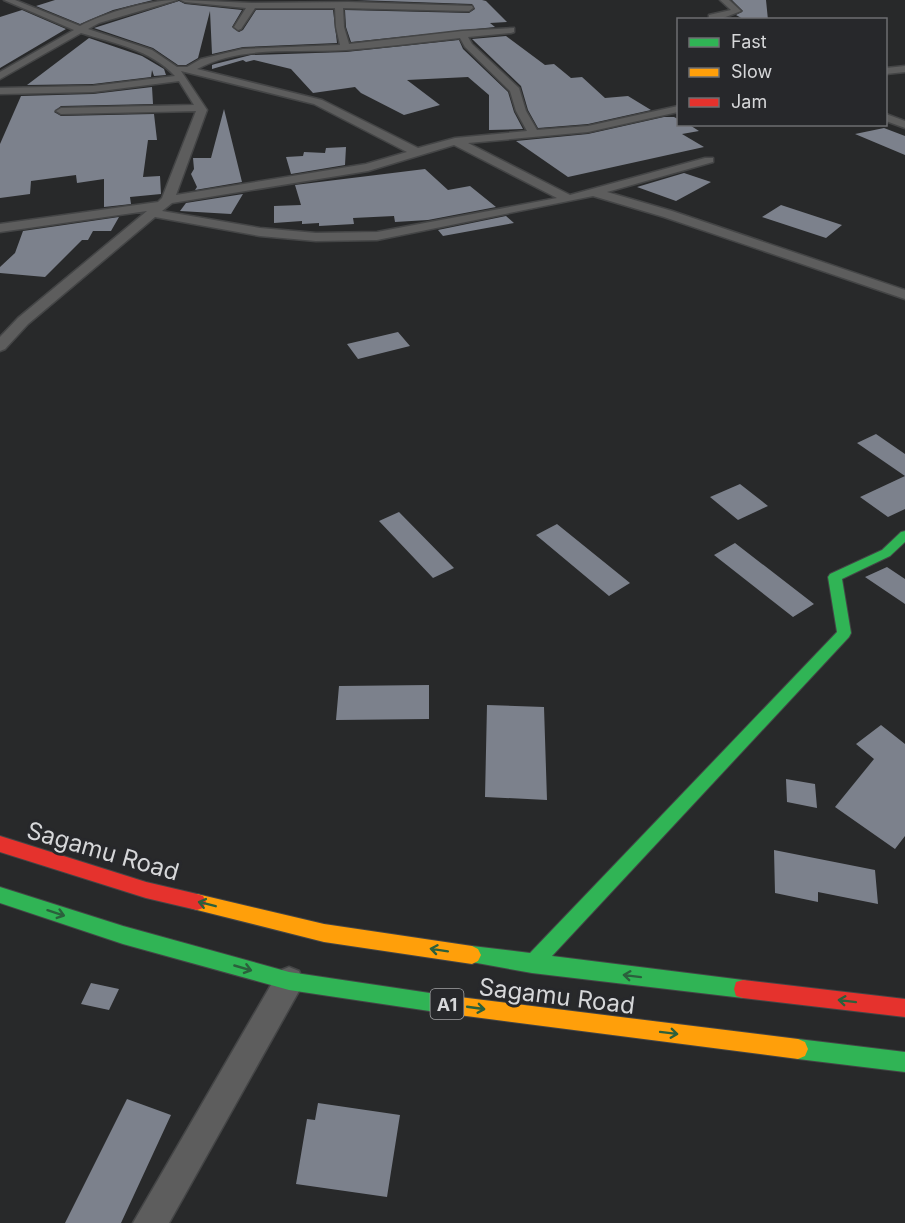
<svg xmlns="http://www.w3.org/2000/svg" width="905" height="1223" viewBox="0 0 905 1223" font-family="Inter,sans-serif">
  <rect width="100%" height="100%" fill="#28292a"/>
  <path fill="#7c818c" d="M 55,0 L 153,0 L 113,10 L 80,24 L 36,6 Z
    M 356,0 L 482,0 L 486,1 L 507,22 L 490,23 L 495,27 L 351,42 L 346,27 L 345,10 L 469,13 L 475,9 L 472,4 Z
    M 732,0 L 766,0 L 768,20 L 745,20 L 736,15 L 743,11 Z
    M 179,1 L 185,4 L 242,10 L 232,27 L 239,32 L 243,30 L 256,10 L 333,10 L 337,43 L 243,47 L 212,54 L 210,11 L 198,58 L 186,65 L 178,65 L 153,48 L 94,28 Z
    M 22,10 L 66,29 L 0,68 L 0,17 Z
    M 506,36 L 545,65 L 554,64 L 571,78 L 582,77 L 605,98 L 628,96 L 651,110 L 588,124 L 538,128 L 528,110 L 521,86 L 472,39 Z
    M 89,38 L 142,56 L 164,69 L 166,75 L 154,76 L 152,70 L 151,77 L 93,84 L 27,85 Z
    M 459,40 L 463,49 L 508,92 L 514,112 L 523,129 L 489,130 L 489,95 L 468,77 L 407,80 L 440,105 L 404,115 L 361,93 L 355,87 L 313,93 L 291,69 L 254,60 L 246,62 L 243,60 L 212,69 L 212,65 L 215,64 L 251,55 L 346,52 Z
    M 152,87 L 153,104 L 61,106 L 54,112 L 61,116 L 154,114 L 157,140 L 148,140 L 143,177 L 160,176 L 161,194 L 130,197 L 131,204 L 104,207 L 104,179 L 77,183 L 76,175 L 31,181 L 30,194 L 0,198 L 0,144 L 21,96 L 93,94 Z
    M 224,109 L 242,182 L 195,190 L 197,187 L 191,174 L 194,169 L 193,158 L 211,158 Z
    M 664,117 L 674,117 L 678,119 L 678,124 L 688,124 L 699,131 L 682,134 L 704,147 L 568,177 L 516,141 L 588,134 Z
    M 884,128 L 905,136 L 905,155 L 855,134 Z
    M 346,147 L 345,165 L 291,174 L 286,157 L 303,156 L 304,152 L 325,153 L 326,148 Z
    M 425,169 L 448,190 L 470,186 L 496,207 L 428,220 L 395,222 L 394,216 L 353,218 L 354,224 L 319,226 L 319,223 L 302,224 L 302,221 L 274,223 L 274,206 L 301,205 L 295,185 Z
    M 684,173 L 711,182 L 676,201 L 637,187 Z
    M 243,194 L 231,214 L 180,211 L 186,203 Z
    M 781,205 L 842,225 L 826,238 L 762,217 Z
    M 506,216 L 514,223 L 443,236 L 438,230 Z
    M 119,217 L 111,231 L 93,231 L 88,240 L 82,240 L 45,277 L 0,273 L 0,267 L 15,253 L 23,231 Z
    M 398,332 L 410,346 L 358,359 L 347,344 Z
    M 876,434 L 905,454 L 905,509 L 888,517 L 860,497 L 905,476 L 857,443 Z
    M 740,484 L 768,506 L 738,520 L 710,497 Z
    M 399,512 L 454,568 L 433,578 L 379,521 Z
    M 557,524 L 630,583 L 609,596 L 536,535 Z
    M 735,543 L 814,604 L 793,617 L 714,555 Z
    M 887,567 L 905,579 L 905,604 L 865,577 Z
    M 429,685 L 429,719 L 336,720 L 339,686 Z
    M 487,705 L 544,707 L 547,800 L 485,797 Z
    M 881,725 L 905,744 L 905,836 L 895,849 L 835,807 L 874,759 L 856,744 Z
    M 786,779 L 815,784 L 817,808 L 787,802 Z
    M 774,850 L 875,870 L 878,904 L 818,892 L 818,902 L 775,893 Z
    M 91,983 L 119,989 L 109,1010 L 81,1004 Z
    M 127,1099 L 171,1115 L 121,1223 L 65,1223 Z
    M 318,1103 L 400,1115 L 387,1197 L 296,1184 L 307,1119 L 315,1120 Z"/>
  <g fill="none" stroke-linecap="round" stroke-linejoin="round">
    <defs>
      <path id="street" d="M 4,0 L 15,0 L 80,26 C 104,13 149,0 177,0 L 99,23 L 88,29 L 152,50 L 177,67 L 187,67 L 201,59 L 243,49 L 340,45 L 336,27 L 335,8 L 255,8 L 241,29 L 238,30 L 234,27 L 246,8 L 185,2 L 181,0 L 252,3 L 348,2 L 472,6 L 473,8 L 469,11 L 343,8 L 344,27 L 349,44 L 462,31 L 514,28 L 514,32 L 511,33 L 468,37 L 472,44 L 519,88 L 526,111 L 537,130 L 588,126 L 678,106 L 678,112 L 588,132 L 468,143 L 570,195 L 705,158 L 713,158 L 713,162 L 607,192 L 672,211 L 905,290 L 905,299 L 664,217 L 593,196 L 377,240 L 316,241 L 260,236 L 155,217 L 28,324 L 5,349 L 0,351 L 0,337 L 18,318 L 147,211 L 0,232 L 0,224 L 158,202 L 162,198 L 196,111 L 61,114 L 56,111 L 61,108 L 194,105 L 179,81 L 93,92 L 0,94 L 0,88 L 93,86 L 175,76 C 151,50 114,43 81,33 L 0,79 L 0,72 L 74,30 ZM 460,38 L 465,47 L 510,91 L 516,111 L 527,131 L 455,138 L 418,148 L 322,100 L 197,69 C 241,45 297,53 346,50 C 384,47 422,42 460,38 ZM 181,71 L 314,104 L 407,152 L 366,164 L 176,195 L 207,110 ZM 454,145 L 557,198 L 377,232 L 316,233 L 260,228 L 162,211 L 172,203 L 368,171 Z
        M 720,0 L 729,0 L 741,11 L 718,20 L 709,20 L 709,15 L 731,10 Z
        M 905,66 L 905,72 L 886,74 L 886,68 Z
        M 886,114 L 905,121 L 905,128 L 886,121 Z
        M 289,967 L 299,971 L 303,981 L 299,991 L 169,1223 L 133,1223 L 279,971 Z"/>
      <path id="fast" d="M 905,531 L 905,542 L 890,556 L 842,579 L 851,633 L 849,637 L 552,956 L 743,980 L 750,982 L 752,989 L 750,996 L 743,998 L 532,973 L 466,961 L 463,955 L 466,949 L 472,946 L 530,953 L 837,632 L 828,577 L 830,574 L 882,550 L 901,532 Z
        M 0,887 L 123,926 L 289,972 L 443,995 L 450,997 L 452,1004 L 450,1011 L 443,1013 L 289,990 L 123,944 L 0,903 Z
        M 798,1039 L 905,1052 L 905,1072 L 798,1059 L 791,1056 L 788,1049 L 791,1042 Z"/>
      <path id="slow" d="M 197,894 L 324,924 L 472,946 L 478,949 L 481,955 L 478,961 L 472,964 L 324,942 L 197,910 L 191,908 L 188,902 L 191,896 Z
        M 443,995 L 798,1039 L 805,1042 L 808,1049 L 805,1056 L 798,1059 L 443,1013 L 436,1011 L 434,1004 L 436,997 Z"/>
      <path id="jam" d="M 0,836 L 146,882 L 197,894 L 203,896 L 206,902 L 203,908 L 197,910 L 146,898 L 0,852 Z
        M 743,980 L 905,999 L 905,1017 L 743,998 L 736,996 L 734,989 L 736,982 Z"/>
    </defs>
    <use href="#street" stroke="#444546" stroke-width="3"/>
    <use href="#fast" stroke="#444546" stroke-width="2"/>
    <use href="#slow" stroke="#444546" stroke-width="2"/>
    <use href="#jam" stroke="#444546" stroke-width="2"/>
    <use href="#street" fill="#5d5d5d" fill-rule="evenodd"/>
    <use href="#fast" fill="#30b455" fill-rule="evenodd"/>
    <use href="#slow" fill="#ff9f0a" fill-rule="evenodd"/>
    <use href="#jam" fill="#e5322d" fill-rule="evenodd"/>
  </g>
  <defs><path id="oneway-shaft" d="M-6 0H5M1.5-3L5.5 0L1.5 3" fill="none" stroke-width="1.6" stroke-linecap="round" stroke-linejoin="round" transform="scale(1.5)"/></defs>
  <g stroke="#2b603c">
    <use href="#oneway-shaft" transform="translate(207 904) rotate(-166)"/>
    <use href="#oneway-shaft" transform="translate(56 913) rotate(18)"/>
    <use href="#oneway-shaft" transform="translate(439 950) rotate(-171)"/>
    <use href="#oneway-shaft" transform="translate(243 968) rotate(16)"/>
    <use href="#oneway-shaft" transform="translate(632 976) rotate(-173)"/>
    <use href="#oneway-shaft" transform="translate(847 1001) rotate(-173)"/>
    <use href="#oneway-shaft" transform="translate(476 1008) rotate(8)"/>
    <use href="#oneway-shaft" transform="translate(669 1033) rotate(7)"/>
  </g>
  <g text-anchor="middle" dominant-baseline="central" stroke-width="6" stroke-linejoin="round" paint-order="stroke">
    <rect fill="#27282b" stroke="#a2a2a5" stroke-width="1.5" x="430.5" y="989" width="33" height="30" rx="4.5"/>
    <g font-size="18" font-weight="bold" fill="#d6d7d9">
      <text x="447" y="1004">A1</text>
    </g>
    <g font-size="24" fill="#d6d7d9" stroke="#27282b">
      <text transform="translate(103 851) rotate(16)">Sagamu Road</text>
      <text transform="translate(557 996) rotate(7)">Sagamu Road</text>
    </g>
  </g>
  <rect x="677" y="18" width="210" height="108" fill="#27282b" stroke="#6d6e71" stroke-width="1.5"/>
  <rect x="689" y="38" width="30" height="9" fill="#30b455" stroke="#6d6e71" stroke-width="1.5"/>
  <text x="731" y="48" font-size="18" fill="#d6d7d9">Fast</text>
  <rect x="689" y="68" width="30" height="9" fill="#ff9f0a" stroke="#6d6e71" stroke-width="1.5"/>
  <text x="731" y="78" font-size="18" fill="#d6d7d9">Slow</text>
  <rect x="689" y="98" width="30" height="9" fill="#e5322d" stroke="#6d6e71" stroke-width="1.5"/>
  <text x="731" y="108" font-size="18" fill="#d6d7d9">Jam</text>
</svg>
